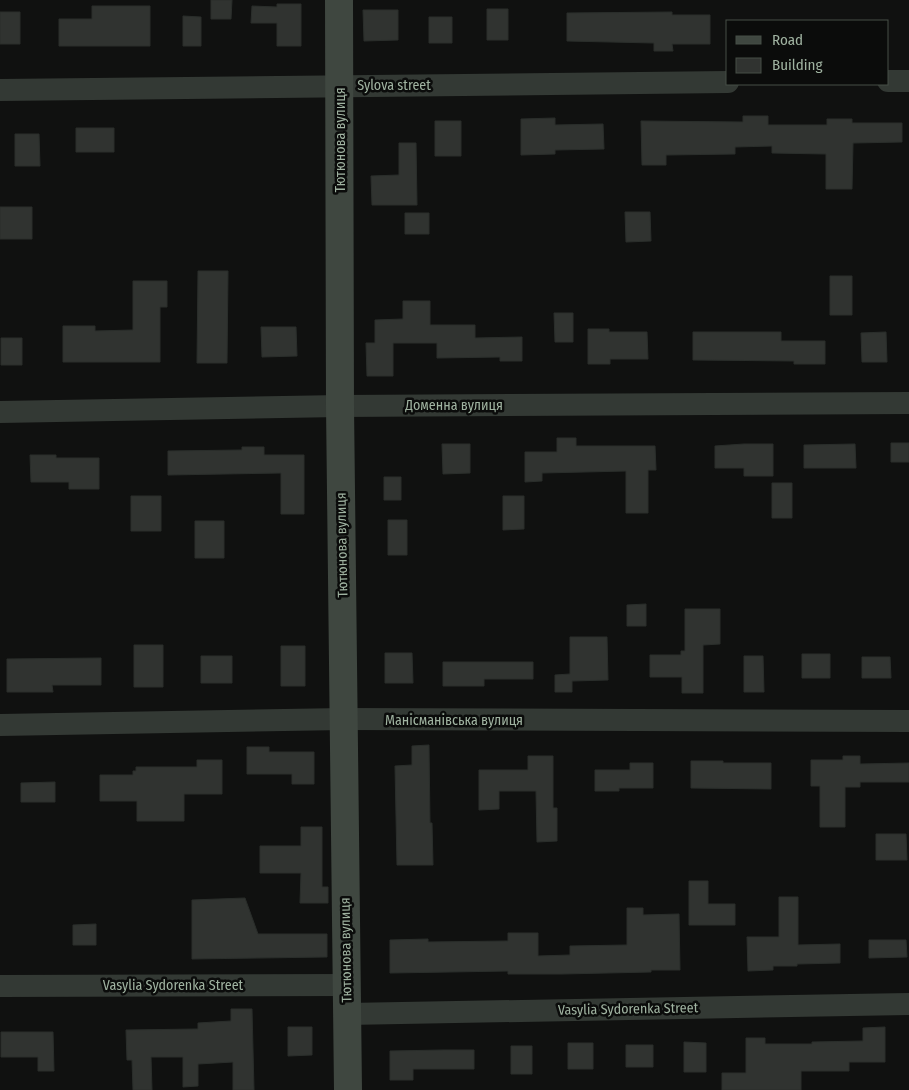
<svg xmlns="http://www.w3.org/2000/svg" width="909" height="1090" viewBox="0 0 909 1090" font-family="'Fira Sans Condensed',sans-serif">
  <rect width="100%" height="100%" fill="#101110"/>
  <path fill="#303330" stroke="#2a2e2b" d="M 211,0 L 232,0 L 231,19 L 211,19 Z
    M 277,4 L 301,4 L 301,46 L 277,46 L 277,23 L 251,23 L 252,6 L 277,7 Z
    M 92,6 L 150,6 L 150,46 L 59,46 L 59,19 L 92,19 Z
    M 487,9 L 508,9 L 508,40 L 487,40 Z
    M 363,10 L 398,10 L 398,40 L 364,41 Z
    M 0,12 L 20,12 L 20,44 L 0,44 Z
    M 672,12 L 672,15 L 710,15 L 710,44 L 672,44 L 673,51 L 654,51 L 654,43 L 567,41 L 567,13 Z
    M 183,16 L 201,17 L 201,46 L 183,46 Z
    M 429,17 L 452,17 L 452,43 L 429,43 Z
    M 743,116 L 768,116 L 768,125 L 827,125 L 827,119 L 852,119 L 852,123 L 902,123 L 902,142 L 853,143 L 852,189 L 826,189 L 826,154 L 772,153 L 772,146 L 735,147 L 735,154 L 666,155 L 666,165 L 642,165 L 641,121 L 743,122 Z
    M 555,118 L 555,125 L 603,124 L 604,149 L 555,150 L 555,154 L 521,155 L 521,119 Z
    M 435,121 L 461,121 L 461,156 L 435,156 Z
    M 76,128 L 114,128 L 114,152 L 76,152 Z
    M 15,134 L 39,134 L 40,166 L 15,166 Z
    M 399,143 L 416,143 L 417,205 L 372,205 L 371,176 L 399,175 Z
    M 0,207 L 32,207 L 32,239 L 0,239 Z
    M 625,212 L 650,212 L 651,241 L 626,242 Z
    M 405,213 L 429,213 L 429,234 L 405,234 Z
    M 198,271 L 228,271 L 227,363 L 197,363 Z
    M 830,276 L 852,276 L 852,315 L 830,315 Z
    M 133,281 L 167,281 L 167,307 L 160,307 L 160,362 L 63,362 L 63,326 L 95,326 L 95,331 L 133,330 Z
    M 403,301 L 430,301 L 430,325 L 475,325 L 475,338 L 522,337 L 522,361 L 500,361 L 500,357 L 437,358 L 437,343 L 393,343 L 393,376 L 367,376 L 366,343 L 375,343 L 375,320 L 403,319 Z
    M 554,313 L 573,313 L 573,342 L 555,342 Z
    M 261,327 L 296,327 L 297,356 L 262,357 Z
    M 588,329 L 609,329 L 609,332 L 647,332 L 648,359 L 610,359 L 610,364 L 588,364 Z
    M 693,332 L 781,332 L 781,341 L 825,341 L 825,364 L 794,364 L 794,361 L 693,360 Z
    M 886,332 L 887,362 L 862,362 L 861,333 Z
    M 1,338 L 22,338 L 22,365 L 1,365 Z
    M 557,438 L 576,438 L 576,446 L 655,446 L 656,470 L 648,470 L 648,513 L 626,513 L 626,471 L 542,473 L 542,481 L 525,482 L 525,452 L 557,452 Z
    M 891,443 L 909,443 L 909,462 L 891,462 Z
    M 442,444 L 470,444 L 470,473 L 443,474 Z
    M 744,444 L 773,444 L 773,476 L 744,476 L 744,468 L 715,468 L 715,446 Z
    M 855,444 L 856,468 L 804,468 L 804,445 Z
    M 242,447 L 264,447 L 264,455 L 304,455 L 304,514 L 281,514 L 281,473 L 168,475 L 168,451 L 242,450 Z
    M 30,455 L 56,455 L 56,458 L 99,458 L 99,489 L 69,489 L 69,482 L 31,482 Z
    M 384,477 L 401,477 L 401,500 L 384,500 Z
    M 772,483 L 792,483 L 792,518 L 772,518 Z
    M 131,496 L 161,496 L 161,531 L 131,531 Z
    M 503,496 L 524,496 L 524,529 L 503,530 Z
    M 388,520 L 407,520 L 407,555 L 388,555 Z
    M 195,521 L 224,521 L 224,558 L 195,558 Z
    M 646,604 L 646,626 L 627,626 L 627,605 Z
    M 685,609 L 720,609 L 720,644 L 703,645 L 703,693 L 682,693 L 682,677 L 650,677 L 650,655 L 681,655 L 681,651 L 685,651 Z
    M 570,637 L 607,637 L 608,680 L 572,681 L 572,692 L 555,692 L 555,675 L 570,674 Z
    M 134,645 L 163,645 L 163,687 L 134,687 Z
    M 281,646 L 305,646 L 305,686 L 281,686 Z
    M 385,653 L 412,653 L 413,683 L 385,683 Z
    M 802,654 L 830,654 L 830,678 L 802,678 Z
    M 201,656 L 232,656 L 232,683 L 201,683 Z
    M 744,656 L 763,656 L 764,692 L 744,692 Z
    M 862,657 L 890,657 L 891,678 L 862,678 Z
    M 101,658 L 101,685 L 52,685 L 53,692 L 7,692 L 7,659 Z
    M 443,662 L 533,662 L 533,679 L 484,679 L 484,686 L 443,686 Z
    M 429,745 L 430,823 L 432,823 L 433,865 L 397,865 L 395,766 L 412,765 L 412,746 Z
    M 247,747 L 269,747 L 269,752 L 314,752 L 314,784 L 292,784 L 292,774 L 247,774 Z
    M 528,756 L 553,756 L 553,808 L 557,808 L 557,841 L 537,842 L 536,791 L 499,791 L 499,809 L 479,810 L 479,770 L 528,770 Z
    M 843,756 L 860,756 L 860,764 L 909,763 L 909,782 L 860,782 L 860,787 L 845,787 L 845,827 L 820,827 L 820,786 L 811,786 L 811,760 L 843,760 Z
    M 197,760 L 222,760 L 222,794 L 184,794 L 184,821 L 137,821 L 137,801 L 100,801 L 100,775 L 133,775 L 133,771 L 136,771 L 136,767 L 197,767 Z
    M 691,761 L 723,761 L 723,763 L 771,763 L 771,789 L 691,788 Z
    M 630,763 L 653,763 L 653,788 L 619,788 L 619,791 L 595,791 L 595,770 L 630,770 Z
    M 55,782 L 55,802 L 21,802 L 21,783 Z
    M 301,827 L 322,827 L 322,887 L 328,887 L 328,903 L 300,903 L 301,873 L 260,873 L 260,846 L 301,846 Z
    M 876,834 L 906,834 L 907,860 L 876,860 Z
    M 689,881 L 708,881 L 708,904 L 735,904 L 735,925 L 689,925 Z
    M 779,897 L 798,897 L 798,945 L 840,944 L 840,963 L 797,964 L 797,966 L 773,966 L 773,970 L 748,971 L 747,937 L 779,937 Z
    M 245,898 L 258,934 L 327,934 L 327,957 L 192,959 L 192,900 Z
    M 627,908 L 643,908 L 643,915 L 679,914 L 680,970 L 651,970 L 651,972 L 562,974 L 508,974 L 508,971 L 390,973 L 390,940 L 428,939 L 428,942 L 508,941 L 508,933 L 538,933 L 538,956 L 570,955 L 570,946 L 627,945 Z
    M 96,924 L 96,945 L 73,945 L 73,925 Z
    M 869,940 L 906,940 L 907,957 L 869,958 Z
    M 231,1009 L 252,1009 L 254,1090 L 233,1090 L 233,1062 L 198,1064 L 198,1086 L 183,1087 L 183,1057 L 151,1057 L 152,1090 L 133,1090 L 132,1060 L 127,1060 L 126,1030 L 198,1029 L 198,1023 L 231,1021 Z
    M 288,1027 L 312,1027 L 312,1055 L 288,1056 Z
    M 885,1027 L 885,1062 L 849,1062 L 849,1071 L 801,1071 L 801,1090 L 722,1090 L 722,1073 L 746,1073 L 746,1038 L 765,1038 L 765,1044 L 812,1044 L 812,1042 L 863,1041 L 863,1028 Z
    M 1,1032 L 53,1032 L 54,1071 L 38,1071 L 38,1057 L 1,1057 Z
    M 684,1042 L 706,1043 L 706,1072 L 684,1072 Z
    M 568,1043 L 593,1043 L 593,1069 L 568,1069 Z
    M 626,1045 L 653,1045 L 653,1067 L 626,1067 Z
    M 511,1046 L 532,1046 L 532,1074 L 511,1074 Z
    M 443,1050 L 474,1050 L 474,1069 L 413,1069 L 413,1080 L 390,1080 L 390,1051 Z"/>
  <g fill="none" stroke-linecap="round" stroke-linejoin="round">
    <path stroke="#333934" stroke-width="22" d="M 888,81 L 909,81
      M 0,90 L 728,82
      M 0,412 L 340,406 L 909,403
      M 0,725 L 344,719 L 909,721
      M 0,986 L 347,985
      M 347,1014 L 909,1004"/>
    <path stroke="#3f4740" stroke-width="28" d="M 339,0 L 340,406 L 348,1090"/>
  </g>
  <g text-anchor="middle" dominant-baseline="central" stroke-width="5" stroke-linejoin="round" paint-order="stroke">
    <g font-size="14" fill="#a0b3a1" stroke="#0b0c0b">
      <text x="394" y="85">Sylova street</text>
      <text transform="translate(340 140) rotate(-90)">Тютюнова вулиця</text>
      <text x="454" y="405">Доменна вулиця</text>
      <text transform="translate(342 545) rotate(-91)">Тютюнова вулиця</text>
      <text x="454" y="720">Манісманівська вулиця</text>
      <text transform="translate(346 950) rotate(-91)">Тютюнова вулиця</text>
      <text x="173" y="985">Vasylia Sydorenka Street</text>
      <text transform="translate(628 1009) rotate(-1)">Vasylia Sydorenka Street</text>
    </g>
  </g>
  <rect x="726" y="20" width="162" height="65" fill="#0b0c0b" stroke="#474f47"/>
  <rect x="736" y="36" width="25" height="8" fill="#3f4740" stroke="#474f47"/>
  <text x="772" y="45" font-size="15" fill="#a0b3a1">Road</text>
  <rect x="736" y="58" width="25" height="15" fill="#303330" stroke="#474f47"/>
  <text x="772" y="70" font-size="15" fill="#a0b3a1">Building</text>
</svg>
